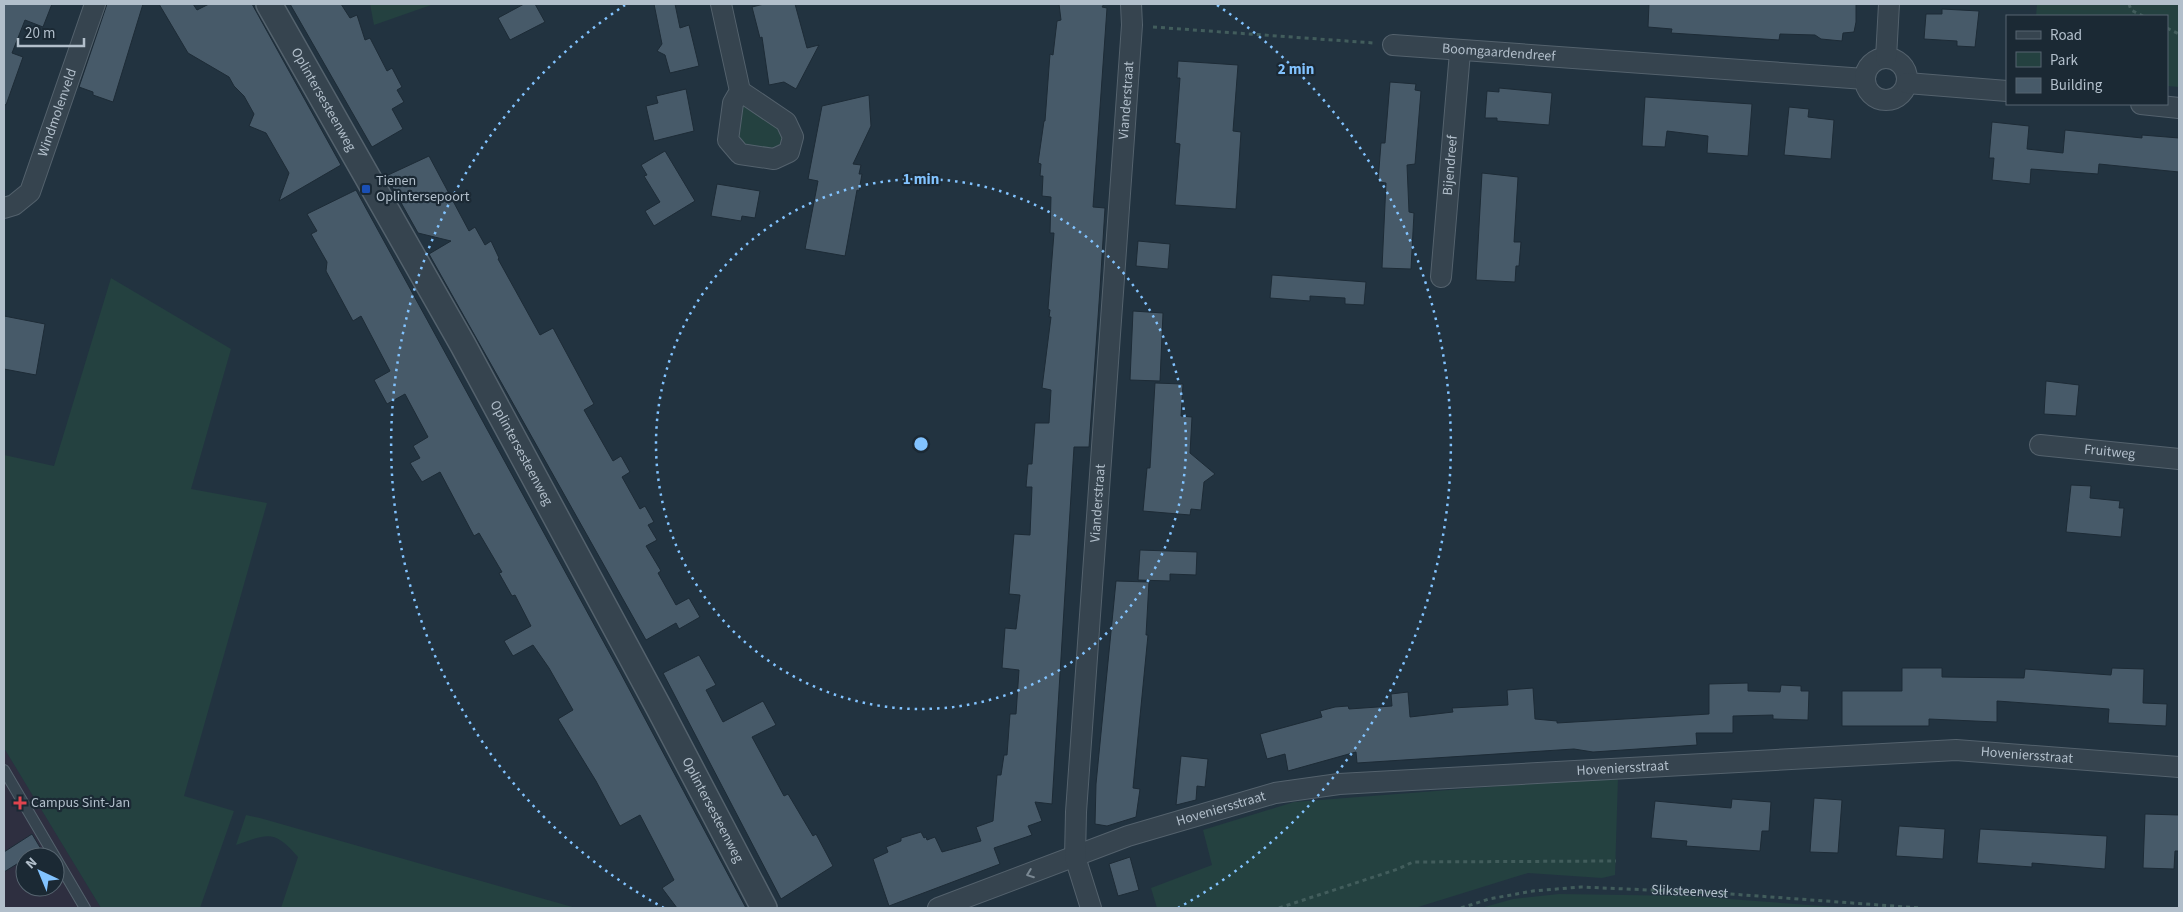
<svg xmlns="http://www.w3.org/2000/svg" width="2183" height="912" viewBox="0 0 2183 912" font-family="'Source Sans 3',sans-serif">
  <rect width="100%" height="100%" fill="#223340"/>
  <path fill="#2e2f40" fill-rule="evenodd" d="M 4,748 L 101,908 L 4,908 ZM 25,857 L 55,857 L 55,887 L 25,887 Z"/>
  <path fill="#244140" d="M 370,4 L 434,4 L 374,25 Z
    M 2037,4 L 2179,4 L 2179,87 L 2167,86 L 2167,16 L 2036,16 Z
    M 740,91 L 786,122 L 789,152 L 740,154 L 733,103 Z
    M 111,278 L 231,349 L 191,489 L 267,503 L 184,796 L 234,811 L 200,908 L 101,908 L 4,748 L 4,455 L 54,466 Z
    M 1618,777 L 1615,875 L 1602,878 L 1528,873 L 1415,908 L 1157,908 L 1151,888 L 1212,865 L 1203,830 L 1294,802 Z
    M 246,815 L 260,818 L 576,908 L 281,908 L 298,857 C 274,829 268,834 236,845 Z
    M 1559,894 L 1688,896 L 1851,908 L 1481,908 L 1513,899 Z"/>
  <path fill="#475a69" stroke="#1d2b36" d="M 4,4 L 52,4 L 43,27 L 25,20 L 12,53 L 23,57 L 6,105 L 4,104 Z
    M 107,4 L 143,4 L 113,102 L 93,95 L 93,92 L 79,87 Z
    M 159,4 L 193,4 L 197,10 L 209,4 L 252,4 L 341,165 L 279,201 L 289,173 L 266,133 L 249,126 L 254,114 L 244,96 L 234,86 L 229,77 L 188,53 Z
    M 290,4 L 341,4 L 350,18 L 357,15 L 365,40 L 370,38 L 387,71 L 392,68 L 402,87 L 397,90 L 404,102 L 392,109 L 403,129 L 372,147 Z
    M 524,4 L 535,4 L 545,22 L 510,40 L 498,18 Z
    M 654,4 L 675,4 L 680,28 L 689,25 L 699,66 L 670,73 L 665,55 L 657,51 L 662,44 Z
    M 764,4 L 795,4 L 807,48 L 819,45 L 796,89 L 784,82 L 769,85 L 762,37 L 760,38 L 752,7 Z
    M 1059,4 L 1104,4 L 1102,7 L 1107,8 L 1093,207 L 1105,208 L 1100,289 L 1089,447 L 1074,447 L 1052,804 L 1035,802 L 1042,821 L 1028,826 L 1032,835 L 994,848 L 1000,864 L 889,906 L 873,859 L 888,852 L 886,847 L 901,841 L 901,838 L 921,832 L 924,838 L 926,837 L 927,840 L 935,837 L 942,852 L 981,841 L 976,827 L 993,821 L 997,775 L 1001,775 L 1004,755 L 1007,755 L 1010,714 L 1016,714 L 1019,670 L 1002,668 L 1005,628 L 1016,629 L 1020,595 L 1009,594 L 1014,534 L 1030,535 L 1032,487 L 1026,487 L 1028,464 L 1032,464 L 1035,423 L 1049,423 L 1051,390 L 1042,388 L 1051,317 L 1049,317 L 1050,310 L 1048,309 L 1054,233 L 1050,233 L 1051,197 L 1042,196 L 1043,176 L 1040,176 L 1041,164 L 1038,163 L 1044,121 L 1045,121 L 1050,54 L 1053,55 L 1057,21 L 1061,20 Z
    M 1649,4 L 1856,4 L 1856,22 L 1854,32 L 1843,33 L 1842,41 L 1821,39 L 1815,35 L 1780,34 L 1779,40 L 1671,33 L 1672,29 L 1648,27 Z
    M 1942,9 L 1979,11 L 1975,47 L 1957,46 L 1957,41 L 1924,39 L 1926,14 L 1942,14 Z
    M 1178,61 L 1238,65 L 1233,131 L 1241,132 L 1236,209 L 1175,205 L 1180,144 L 1175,143 L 1180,78 L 1177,78 Z
    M 1390,82 L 1416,84 L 1415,90 L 1421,91 L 1415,164 L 1407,165 L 1409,212 L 1414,213 L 1411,269 L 1382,268 L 1386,183 L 1378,182 L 1381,143 L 1385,143 Z
    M 1499,88 L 1552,93 L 1549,125 L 1497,121 L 1497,118 L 1485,118 L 1487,91 L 1499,92 Z
    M 686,89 L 694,131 L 654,141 L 646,106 L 658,103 L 656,96 Z
    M 869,95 L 871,126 L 853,164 L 861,165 L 859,174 L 862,174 L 859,191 L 857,190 L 845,256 L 805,249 L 818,181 L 808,179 L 822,106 Z
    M 1645,97 L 1752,104 L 1748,156 L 1707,153 L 1708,136 L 1667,131 L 1665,147 L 1642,146 Z
    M 1789,107 L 1809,109 L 1808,117 L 1834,120 L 1831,159 L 1784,155 Z
    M 1992,122 L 2029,126 L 2027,149 L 2063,153 L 2065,130 L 2142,138 L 2142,135 L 2179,138 L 2179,172 L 2099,164 L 2098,174 L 2031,169 L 2030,184 L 1992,180 L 1994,158 L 1989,158 Z
    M 665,151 L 695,201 L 654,226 L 645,211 L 660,202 L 644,176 L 647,175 L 641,165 Z
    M 429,156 L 469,231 L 475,227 L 485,245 L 491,241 L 499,258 L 498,259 L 540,335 L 553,328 L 594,404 L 584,410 L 613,461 L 621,456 L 630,472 L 622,477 L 640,509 L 645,506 L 654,522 L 648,525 L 657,540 L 646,546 L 661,571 L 658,573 L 676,605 L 689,598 L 700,617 L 679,629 L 676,623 L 646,640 L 429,254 L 451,241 L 418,233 L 386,176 Z
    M 1482,173 L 1518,177 L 1514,242 L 1521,242 L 1519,266 L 1516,266 L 1515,282 L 1476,280 Z
    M 717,184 L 760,191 L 755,218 L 742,216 L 741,221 L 711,216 Z
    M 356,190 L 619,670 L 746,908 L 677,908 L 662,888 L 674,880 L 640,815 L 620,826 L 596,781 L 558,719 L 573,710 L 549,668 L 533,645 L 513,656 L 504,641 L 531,626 L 515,595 L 512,596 L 499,573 L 502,572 L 479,533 L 474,536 L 440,472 L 422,482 L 410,463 L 420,458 L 413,446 L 428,437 L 405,394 L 387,404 L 374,380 L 390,371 L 361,316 L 353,321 L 326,271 L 327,262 L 311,234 L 317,231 L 307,214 Z
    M 1138,241 L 1170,244 L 1168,269 L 1136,266 Z
    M 1272,275 L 1366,282 L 1364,305 L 1345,304 L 1345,298 L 1310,296 L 1310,301 L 1270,298 Z
    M 1133,311 L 1163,313 L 1160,381 L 1130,380 Z
    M 4,316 L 45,324 L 36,375 L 4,369 Z
    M 2046,381 L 2079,385 L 2076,416 L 2044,414 Z
    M 1155,383 L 1183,384 L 1181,416 L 1192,417 L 1190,453 L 1215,474 L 1204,482 L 1201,510 L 1191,509 L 1190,515 L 1143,511 L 1147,468 L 1150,468 Z
    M 2071,485 L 2091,486 L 2090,498 L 2120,501 L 2119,508 L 2124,508 L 2121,537 L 2066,532 Z
    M 1140,550 L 1197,552 L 1196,575 L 1170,574 L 1170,581 L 1138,580 Z
    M 1116,581 L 1149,582 L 1146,635 L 1148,635 L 1133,788 L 1140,789 L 1136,817 L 1107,826 L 1095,824 L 1096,784 Z
    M 699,655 L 716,685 L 706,690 L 723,722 L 763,701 L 776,725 L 752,737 L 784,796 L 788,794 L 813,836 L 816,834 L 833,866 L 781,899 L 663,673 Z
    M 1902,668 L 1942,668 L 1942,677 L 2024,678 L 2025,669 L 2111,675 L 2112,668 L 2144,669 L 2143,703 L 2167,704 L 2166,726 L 2108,723 L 2109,709 L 1997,701 L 1997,722 L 1929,719 L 1929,726 L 1842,726 L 1842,691 L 1902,691 Z
    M 1748,683 L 1748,691 L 1780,692 L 1781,685 L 1801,686 L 1801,691 L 1809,691 L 1808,720 L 1773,719 L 1773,715 L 1733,716 L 1733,733 L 1696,733 L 1697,745 L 1593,752 L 1574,749 L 1357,763 L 1356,752 L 1288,771 L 1285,754 L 1267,759 L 1260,734 L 1322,717 L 1320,711 L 1335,707 L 1348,706 L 1349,709 L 1392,706 L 1391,694 L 1408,692 L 1410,717 L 1453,712 L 1452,708 L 1508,705 L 1507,690 L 1533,688 L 1535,719 L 1557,721 L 1557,723 L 1709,714 L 1709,684 Z
    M 1181,756 L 1208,759 L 1205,787 L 1197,786 L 1196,800 L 1176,805 Z
    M 1814,798 L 1842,800 L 1838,853 L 1810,852 Z
    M 1732,799 L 1771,802 L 1769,831 L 1762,831 L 1760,851 L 1686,846 L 1687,841 L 1651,838 L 1655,801 L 1731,808 Z
    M 2145,814 L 2179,815 L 2179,851 L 2175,851 L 2174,869 L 2143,868 Z
    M 1899,826 L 1945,829 L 1943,859 L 1896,856 Z
    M 1980,829 L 2107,836 L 2105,869 L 2032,863 L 2032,867 L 1977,863 Z
    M 32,834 L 41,849 L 25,857 L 25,859 L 4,872 L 4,852 Z
    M 1130,857 L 1139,890 L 1118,896 L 1109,864 Z"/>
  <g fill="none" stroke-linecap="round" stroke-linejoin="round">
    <defs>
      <path id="service" d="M 4,770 L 85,908"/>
      <g id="minor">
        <path d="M 721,4 L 740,91 L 733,103 L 728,140 L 740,154 L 774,159 L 789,152 L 793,137 L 786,122 L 740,91"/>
        <path id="s2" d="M 1393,45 L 1865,79"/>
        <circle cx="1886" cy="79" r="21"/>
        <path d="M 1886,58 L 1889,4"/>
        <path d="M 1907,83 L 2007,91"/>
        <path d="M 2141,104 L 2179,108"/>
        <path id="s3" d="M 4,208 L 14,205 L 30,192 L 95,4"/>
        <path id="s4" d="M 1441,277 L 1460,52"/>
        <path id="s5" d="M 2040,445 L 2179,459"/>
        <path id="s6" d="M 938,908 L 1128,836 L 1275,793 L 1339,784 L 1956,750 L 2179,767"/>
        <path id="s7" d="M 1091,908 L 1075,857 L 1076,812 L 1132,25 L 1131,4"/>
      </g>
      <g id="tertiary">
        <path id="s8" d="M 269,4 L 463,345 L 659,708 L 764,908"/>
      </g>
    </defs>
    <use href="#service" stroke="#54626d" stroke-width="12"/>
    <use href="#minor" stroke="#54626d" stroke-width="22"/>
    <use href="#tertiary" stroke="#54626d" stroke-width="28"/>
    <g stroke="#425d5c" stroke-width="3" stroke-dasharray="4 4" stroke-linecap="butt">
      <path d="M 2129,4 L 2131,10 L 2143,16"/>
      <path d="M 1153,27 L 1374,43"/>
      <path d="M 2167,28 L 2179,34"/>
      <path d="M 1279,908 L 1398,869 L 1413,862 L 1616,861"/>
      <path id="s1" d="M 1461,908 L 1489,899 L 1533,891 L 1581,887 L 1717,893 L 1920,908"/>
    </g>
    <use href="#service" stroke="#36444f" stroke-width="10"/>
    <use href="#minor" stroke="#36444f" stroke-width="20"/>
    <use href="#tertiary" stroke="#36444f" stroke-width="25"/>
  </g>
  <defs><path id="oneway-chevron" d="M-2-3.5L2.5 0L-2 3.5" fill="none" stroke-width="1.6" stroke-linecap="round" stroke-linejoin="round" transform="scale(1.25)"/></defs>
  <use stroke="#7a8893" href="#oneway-chevron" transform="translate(1030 874) rotate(159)"/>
  <g fill="none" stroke="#82c3ff" stroke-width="2.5" stroke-dasharray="2.5 5">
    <circle cx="921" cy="444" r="265"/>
    <path d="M664 908A530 530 0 0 1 625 5M1217 5A530 530 0 0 1 1178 908"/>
  </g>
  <rect fill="#1a4fb4" stroke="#1b2934" stroke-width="2" x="361" y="184" width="10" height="10" rx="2.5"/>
  <path fill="#e0444e" stroke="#1b2934" stroke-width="2" d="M17.5 795.5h5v5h5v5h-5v5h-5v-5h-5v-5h5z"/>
  <g text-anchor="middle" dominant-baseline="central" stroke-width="4.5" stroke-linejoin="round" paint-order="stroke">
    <g font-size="14" fill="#b2bfcb" stroke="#1b2934">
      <text stroke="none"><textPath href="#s2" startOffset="106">Boomgaardendreef</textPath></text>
      <text stroke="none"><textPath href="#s7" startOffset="812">Vianderstraat</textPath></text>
      <text stroke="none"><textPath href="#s8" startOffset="110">Oplintersesteenweg</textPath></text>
      <text stroke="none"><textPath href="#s3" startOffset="115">Windmolenveld</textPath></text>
      <text stroke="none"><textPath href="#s4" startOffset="112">Bijendreef</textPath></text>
      <text stroke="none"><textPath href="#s5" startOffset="70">Fruitweg</textPath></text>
      <text stroke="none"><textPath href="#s8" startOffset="515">Oplintersesteenweg</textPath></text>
      <text stroke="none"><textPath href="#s7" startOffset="408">Vianderstraat</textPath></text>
      <text stroke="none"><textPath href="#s6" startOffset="1110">Hoveniersstraat</textPath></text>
      <text stroke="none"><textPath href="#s6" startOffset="705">Hoveniersstraat</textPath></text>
      <text stroke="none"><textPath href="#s6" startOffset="300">Hoveniersstraat</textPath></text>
      <text stroke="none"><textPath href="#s8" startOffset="920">Oplintersesteenweg</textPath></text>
      <text stroke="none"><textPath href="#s1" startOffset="231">Sliksteenvest</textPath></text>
    </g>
    <g font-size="14" fill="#b2bfcb" stroke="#1b2934" text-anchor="start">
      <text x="376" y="181">Tienen<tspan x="376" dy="16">Oplintersepoort</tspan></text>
      <text x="31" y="803">Campus Sint-Jan</text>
    </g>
  </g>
  <circle cx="921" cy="444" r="8" fill="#82c3ff" stroke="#1b2934" stroke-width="2.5"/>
  <g font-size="15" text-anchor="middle" font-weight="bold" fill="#82c3ff" stroke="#1b2934" stroke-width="4.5" stroke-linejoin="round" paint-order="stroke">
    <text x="1296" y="74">2 min</text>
    <text x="921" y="184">1 min</text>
  </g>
  <rect width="2183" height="912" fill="none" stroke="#b2bfcb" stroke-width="10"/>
  <rect x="2006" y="15" width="162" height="90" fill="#1b2934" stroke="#576570"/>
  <rect x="2016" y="31" width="25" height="8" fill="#36444f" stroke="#576570"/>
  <text x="2050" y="40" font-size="15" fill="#b2bfcb">Road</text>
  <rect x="2016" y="52" width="25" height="15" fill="#244140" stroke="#576570"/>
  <text x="2050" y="65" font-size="15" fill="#b2bfcb">Park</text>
  <rect x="2016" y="78" width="25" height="15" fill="#475a69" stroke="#576570"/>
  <text x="2050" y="90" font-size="15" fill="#b2bfcb">Building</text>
  <g transform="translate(40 872) rotate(316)"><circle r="24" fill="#1b2934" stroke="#576570"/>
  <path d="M0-4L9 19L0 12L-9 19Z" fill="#82c3ff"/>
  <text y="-8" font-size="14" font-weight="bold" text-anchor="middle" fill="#b2bfcb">N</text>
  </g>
  <path d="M18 38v8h66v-8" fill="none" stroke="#b2bfcb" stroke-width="2.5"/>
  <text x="25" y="38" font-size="15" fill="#b2bfcb" stroke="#1b2934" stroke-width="4" paint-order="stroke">20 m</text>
</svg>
